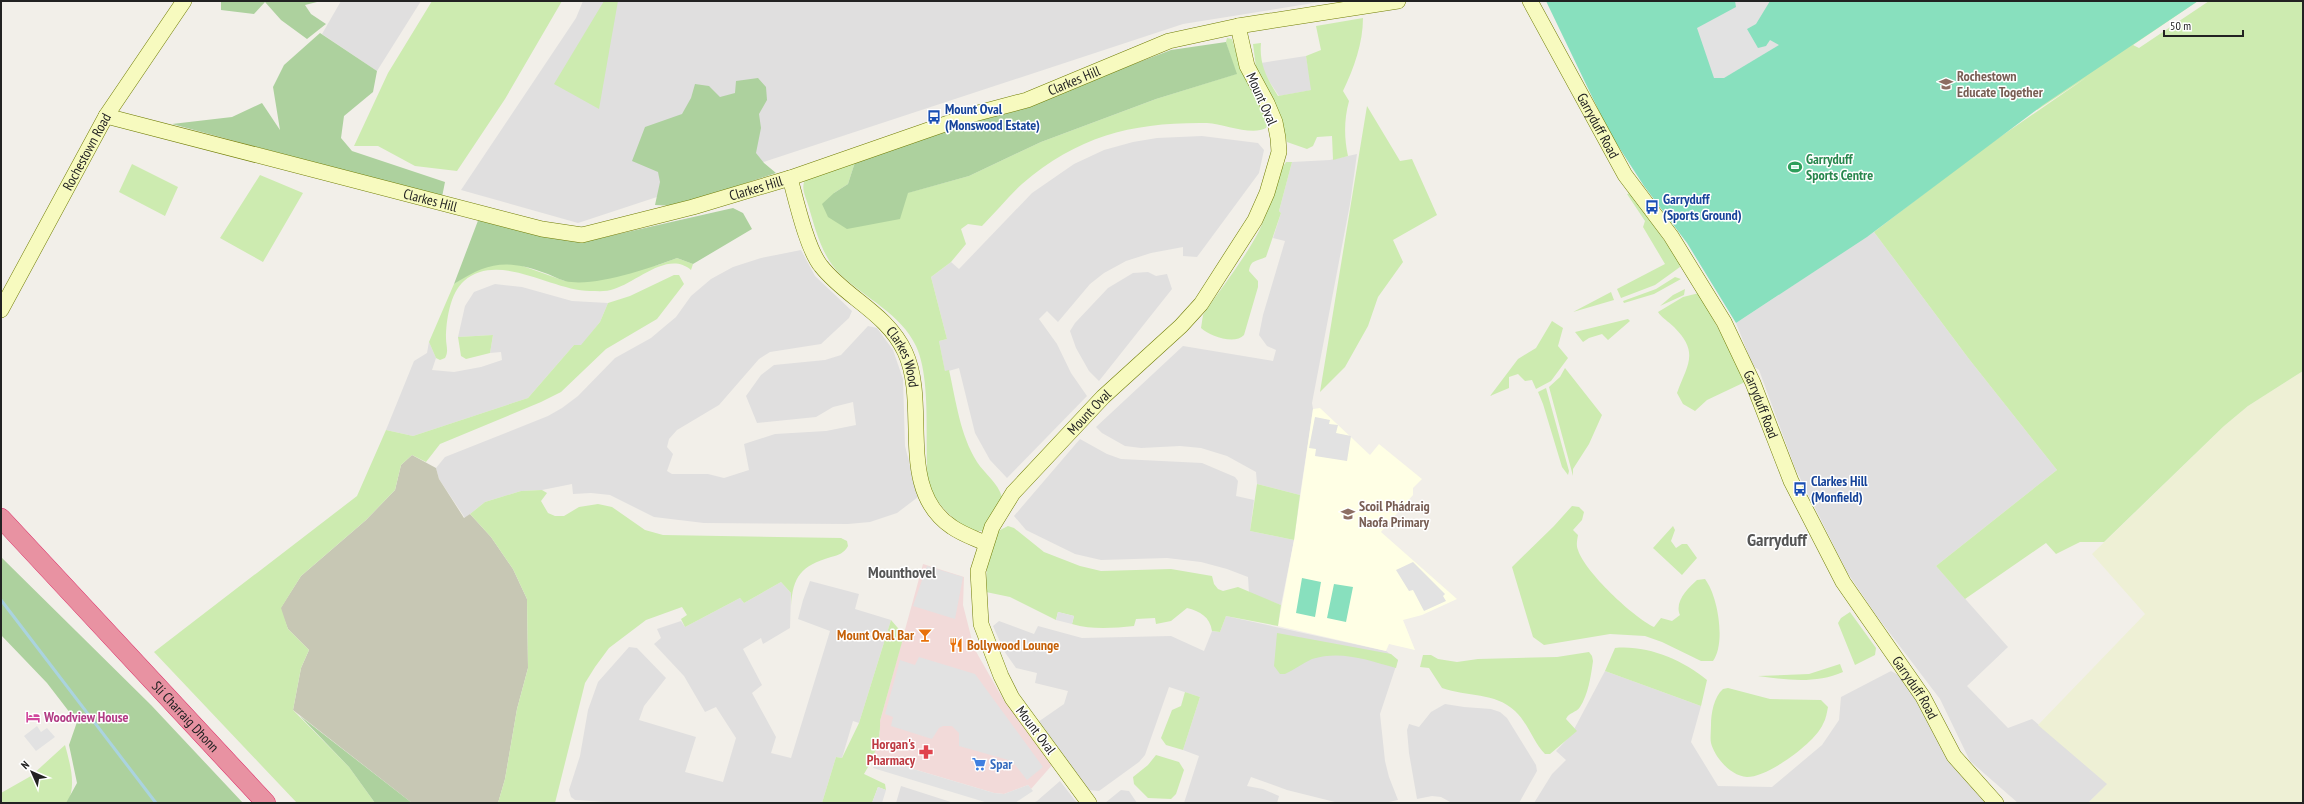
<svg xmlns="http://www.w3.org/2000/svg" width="2304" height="804" viewBox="0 0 2304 804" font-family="'PT Sans Narrow',sans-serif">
  <rect width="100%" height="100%" fill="#f2efe9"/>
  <path fill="#e0dfdf" d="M 341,1 L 421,1 L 377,71 L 322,34 Z
    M 583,1 L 1326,1 L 1183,24 L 578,223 L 461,190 L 576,18 Z
    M 1306,56 L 1312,90 L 1279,96 L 1265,75 L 1261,63 Z
    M 1202,136 L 1258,143 L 1264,150 L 1259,173 L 1197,257 L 1183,256 L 1183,247 L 1151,253 L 1126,261 L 1104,273 L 1090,284 L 1058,322 L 1047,311 L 1039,319 L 1057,344 L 1071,373 L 1087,396 L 1007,478 L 990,460 L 975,433 L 959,368 L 945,372 L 939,341 L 947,339 L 931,277 L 951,262 L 959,269 L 1032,193 L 1074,164 L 1104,150 L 1133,142 L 1157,138 Z
    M 1357,154 L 1350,204 L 1312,403 L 1313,409 L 1300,495 L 1257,484 L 1256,472 L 1227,456 L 1201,448 L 1180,446 L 1141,448 L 1125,446 L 1102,433 L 1096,427 L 1183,346 L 1273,361 L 1276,350 L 1267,346 L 1259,335 L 1263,315 L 1285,241 L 1273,238 L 1281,213 L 1279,211 L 1292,162 L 1330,160 Z
    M 1874,232 L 1969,359 L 2057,470 L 1936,566 L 2008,647 L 1967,686 L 2008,728 L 2032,719 L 2108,784 L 2088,803 L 2018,803 L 1970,761 L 1940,699 L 1876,615 L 1847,572 L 1795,468 L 1759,370 L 1753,366 L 1736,323 Z
    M 801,250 L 815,276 L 852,311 L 849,318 L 821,344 L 770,352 L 759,359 L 719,405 L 677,430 L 669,439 L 667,447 L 673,454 L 667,471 L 672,474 L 708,474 L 724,478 L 749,470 L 744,444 L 775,434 L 826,431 L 856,425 L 853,402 L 833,407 L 816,417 L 757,423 L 746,396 L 761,375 L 774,365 L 825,360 L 841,355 L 868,326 L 877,328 L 893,350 L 903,379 L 905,446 L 918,497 L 897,513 L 870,522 L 848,524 L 704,523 L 654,517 L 610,495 L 591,493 L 573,494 L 572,484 L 542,490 L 521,491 L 485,502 L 465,518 L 439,479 L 436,468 L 445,457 L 548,416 L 562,408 L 578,396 L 615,358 L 651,338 L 664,327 L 676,317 L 691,296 L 711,279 L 733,267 L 761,258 Z
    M 1148,272 L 1156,276 L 1167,274 L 1172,289 L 1099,381 L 1089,371 L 1076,348 L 1070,331 L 1075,323 L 1108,288 L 1133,273 Z
    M 495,284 L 522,287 L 572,301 L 608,303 L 600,322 L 581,346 L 574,345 L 528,398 L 413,436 L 386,430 L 414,361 L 427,353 L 429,342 L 436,358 L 432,370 L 454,372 L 481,367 L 502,360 L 501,352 L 490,353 L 493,335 L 458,337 L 465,306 L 474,292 Z
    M 1080,439 L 1107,454 L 1121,459 L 1202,463 L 1235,477 L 1238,481 L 1236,496 L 1254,500 L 1250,531 L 1294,540 L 1281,605 L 1249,593 L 1248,577 L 1227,569 L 1201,562 L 1167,558 L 1101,560 L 1075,554 L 1026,530 L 1014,516 Z
    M 810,581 L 859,594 L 855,609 L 891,620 L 859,723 L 853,721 L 842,758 L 836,757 L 822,803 L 620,803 L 575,800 L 571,797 L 569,790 L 580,756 L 588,710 L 598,682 L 629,647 L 637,648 L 666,678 L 644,706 L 639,720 L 696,737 L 685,772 L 723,782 L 736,738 L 716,707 L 705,712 L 684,676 L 654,644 L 661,638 L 657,629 L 681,621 L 685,627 L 740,598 L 744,603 L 781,582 L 791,593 L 790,628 L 763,644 L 761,638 L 743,649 L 762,685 L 752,693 L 776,737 L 771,753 L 791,758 L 830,631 L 798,619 L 803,600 Z
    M 1226,616 L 1386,651 L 1398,660 L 1380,714 L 1385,761 L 1389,777 L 1398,800 L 1384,803 L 1339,803 L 1287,790 L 1251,777 L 1247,786 L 1263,789 L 1279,796 L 1277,803 L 1184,803 L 1199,756 L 1183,750 L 1200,697 L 1169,687 L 1145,755 L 1139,762 L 1099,791 L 1088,790 L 1038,722 L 1064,704 L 1068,691 L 1035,683 L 1037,673 L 1016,668 L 1004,651 L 993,626 L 999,621 L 1034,634 L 1038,626 L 1082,638 L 1171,636 L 1204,651 L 1212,631 L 1220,632 Z
    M 1605,671 L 1701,706 L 1691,742 L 1718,786 L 1772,787 L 1822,745 L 1839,720 L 1841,697 L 1891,671 L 1904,678 L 1992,803 L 1534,803 L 1552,774 L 1566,760 L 1556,751 L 1571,735 Z
    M 1445,704 L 1464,707 L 1491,709 L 1500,712 L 1507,718 L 1536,765 L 1537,771 L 1519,803 L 1452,803 L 1441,797 L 1432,796 L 1417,799 L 1409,753 L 1407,730 L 1409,724 L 1419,727 L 1431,712 Z
    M 1060,781 L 1077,803 L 1033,803 L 1037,801 Z
    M 901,786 L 954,803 L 896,803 Z
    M 1121,790 L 1129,791 L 1137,803 L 1105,803 Z"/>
  <path fill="#f2dad9" d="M 923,564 L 964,577 L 963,605 L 974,648 L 1003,699 L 1053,764 L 1031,789 L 1028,785 L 1004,794 L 994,793 L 873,757 L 880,732 L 880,721 Z"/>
  <path fill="#ffffe5" d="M 1320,408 L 1370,455 L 1379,444 L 1422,479 L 1413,488 L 1413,495 L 1381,532 L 1457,599 L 1422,615 L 1403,620 L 1415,650 L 1389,644 L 1386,651 L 1278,626 L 1294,540 L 1313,409 Z"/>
  <path fill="#c7c7b4" d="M 412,455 L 436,468 L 439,479 L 464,518 L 470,514 L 491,537 L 513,569 L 527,599 L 528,668 L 517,709 L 505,779 L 498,803 L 412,803 L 293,710 L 301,668 L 309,650 L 288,629 L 280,609 L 301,576 L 366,520 L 395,490 L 401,465 Z"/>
  <path fill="#eef0d5" d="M 2303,371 L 2303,803 L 2088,803 L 2107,784 L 2038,725 L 2145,614 L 2092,554 L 2224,426 L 2248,406 Z"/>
  <path fill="#cdebb0" d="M 432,1 L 562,1 L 505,99 L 457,171 L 415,166 L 378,146 L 354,146 L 388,73 Z
    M 604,1 L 618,1 L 599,109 L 554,84 Z
    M 1965,1 L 2198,1 L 2133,45 L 2139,48 L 2209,1 L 2303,1 L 2303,371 L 2248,406 L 2224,426 L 2104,542 L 2080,542 L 2056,554 L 2046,543 L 1965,599 L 1936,566 L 2057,470 L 1969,359 L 1874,232 L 1981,150 L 2087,77 L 2037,110 Z
    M 1363,18 C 1363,43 1354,68 1343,91 L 1349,101 C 1344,119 1344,138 1348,156 L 1333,160 L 1332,136 L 1317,137 L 1313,146 L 1307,149 L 1287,142 L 1282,123 L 1257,75 L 1253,44 L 1261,43 C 1259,64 1267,79 1278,96 L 1311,90 L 1306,56 L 1321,50 L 1316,26 Z
    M 1227,38 L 1232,39 C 1236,53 1241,68 1247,81 C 1253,94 1273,113 1266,128 C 1252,136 1224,124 1207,123 C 1134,122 1079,135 1022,184 C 1008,197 996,212 982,226 L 968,224 L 961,229 L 966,244 L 951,262 L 931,277 L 947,339 L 939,341 L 945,371 L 949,370 C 956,401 960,435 977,462 C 985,474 998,483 1002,497 L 984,531 L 970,531 C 952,518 937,505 928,484 C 924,444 932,381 916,346 C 901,314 865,298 841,275 C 822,257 816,231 809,208 C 806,196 799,187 807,177 L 855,162 L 848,184 L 834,193 L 907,193 L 969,176 L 1041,142 L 1156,99 L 1236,74 L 1226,42 Z
    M 1367,106 L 1400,161 L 1412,159 L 1437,215 L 1393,240 L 1403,262 L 1378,297 L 1368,326 L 1345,367 L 1320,392 Z
    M 1286,162 L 1292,162 L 1279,211 L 1281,213 L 1266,257 C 1256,262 1251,259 1249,271 L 1258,281 L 1258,287 L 1244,335 C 1235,345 1209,336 1201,328 L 1203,315 C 1221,288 1244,260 1259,231 C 1269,211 1274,178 1286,162 Z
    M 132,164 L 178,187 L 165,216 L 119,192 Z
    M 260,175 L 303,193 L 263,262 L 220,238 Z
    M 1630,193 L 1677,258 L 1680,267 L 1655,285 L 1621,298 L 1617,289 L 1665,264 L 1643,227 L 1645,221 L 1627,194 Z
    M 677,258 L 693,264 L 691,270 C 668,250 637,282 614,289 C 607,292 598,291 590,291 C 552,291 499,251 464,281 C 450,293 446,321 446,338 C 446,346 449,351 445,358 L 440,360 L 436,358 L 429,342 L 454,284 L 475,270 L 496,264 L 517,264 L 565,281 L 658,265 Z
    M 674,275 L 679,275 L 684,284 L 657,319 L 606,349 L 561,392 L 541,402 L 440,444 L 426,462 L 412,455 L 401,465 L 395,490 L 366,520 L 301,576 L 281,608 L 288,629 L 309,650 L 301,668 L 293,710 L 349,767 L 375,803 L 297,803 L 154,652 L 357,496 L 386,430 L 413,436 L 528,398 L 574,345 L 581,345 L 600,322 L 608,303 L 630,296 Z
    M 1675,277 L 1681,279 L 1654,294 L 1624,303 L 1623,301 L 1656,289 Z
    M 1685,289 L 1684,295 L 1660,306 L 1673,295 Z
    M 1611,292 L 1614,300 L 1573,312 Z
    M 1699,293 L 1726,343 L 1745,382 L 1707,400 L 1695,411 L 1683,404 L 1677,393 C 1687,365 1700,353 1674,327 C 1669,322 1661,317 1658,312 L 1683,297 Z
    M 1628,319 L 1630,321 L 1608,340 L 1602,334 L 1589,338 L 1583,342 L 1575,332 Z
    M 1552,321 L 1563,328 L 1558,346 L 1568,358 L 1551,381 L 1536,389 L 1532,380 L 1525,381 L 1518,374 L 1509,377 L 1509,388 L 1490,396 L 1518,359 L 1536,348 Z
    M 493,335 L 490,353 L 466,359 L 461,356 L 458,337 Z
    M 1565,368 L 1602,415 L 1589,444 L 1573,469 L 1573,476 L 1549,387 L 1560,377 Z
    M 1546,388 L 1569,471 L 1568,475 L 1562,467 L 1543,404 L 1538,392 Z
    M 1257,484 L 1300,495 L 1294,540 L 1250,531 Z
    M 542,490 L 547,493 L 541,501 L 548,513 L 555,516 L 564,516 L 579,507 L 598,504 L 612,507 L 645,530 L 663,535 L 841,538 L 847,541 L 848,546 C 844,553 839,555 831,557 C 801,566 793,576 791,606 L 791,593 L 781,582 L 744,603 L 740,598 L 685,627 L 681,619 L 687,615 L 682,607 L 646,620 L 609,648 L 595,667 L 585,683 L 555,803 L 498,803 L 505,779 L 517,709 L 528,668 L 527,599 L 513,569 L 491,537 L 470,514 L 485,502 L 521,491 Z
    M 1572,506 L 1579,507 L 1584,512 L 1582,520 L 1573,530 L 1578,535 C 1577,541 1576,545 1578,550 C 1585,572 1633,617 1654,627 L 1661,618 L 1672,621 L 1680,615 C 1674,602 1688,588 1697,580 L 1705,579 C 1718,596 1726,643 1713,661 L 1701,661 L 1662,642 L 1645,636 L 1610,634 L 1544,645 L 1533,637 L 1512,567 L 1554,526 Z
    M 1008,526 L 1014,528 L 1044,552 L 1080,566 L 1101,571 L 1171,569 L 1212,576 L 1214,584 L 1218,589 L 1223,591 L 1238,587 L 1281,605 L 1278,626 L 1226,616 L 1220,632 L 1212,631 C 1210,617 1200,611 1187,608 L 1171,621 L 1156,624 L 1155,618 L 1136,619 L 1134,626 C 1113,628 1093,630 1072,624 L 1074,616 L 1058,612 L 1056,620 L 1010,597 L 986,592 L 987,565 L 998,531 Z
    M 1673,526 L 1675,530 L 1671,541 L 1676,548 L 1682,544 L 1687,544 L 1697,558 L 1682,575 L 1653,548 Z
    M 1850,612 L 1876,648 L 1875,655 L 1855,665 L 1838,623 L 1841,618 Z
    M 891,620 L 904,635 L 880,721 C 881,739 874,758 864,774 L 885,784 L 886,790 L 878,787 L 872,803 L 822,803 L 836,757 L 842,758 L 859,723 Z
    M 1277,633 L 1391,654 L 1398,660 L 1396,668 C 1367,660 1341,650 1312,659 C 1303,663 1294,670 1285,674 L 1280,674 L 1274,666 Z
    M 1615,648 C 1648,645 1682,660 1707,680 L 1701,706 L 1605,671 Z
    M 1589,652 L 1592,656 L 1593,661 C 1591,676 1588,695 1580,707 C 1576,713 1569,712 1566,719 L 1577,731 L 1550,754 L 1545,754 C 1533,742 1528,723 1515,711 C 1495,692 1467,697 1442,688 L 1429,668 L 1420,667 L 1423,655 L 1431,655 L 1438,659 L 1457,662 L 1478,659 L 1557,657 Z
    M 1840,664 L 1843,672 C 1816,684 1786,680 1758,676 L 1809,674 Z
    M 1728,688 L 1770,699 L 1821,700 L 1828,707 C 1827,712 1826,719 1823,724 C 1815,743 1768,777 1747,777 C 1731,776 1715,758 1711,743 C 1710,738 1711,731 1711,725 C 1711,713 1714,697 1723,689 Z
    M 1185,692 L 1200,697 L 1183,750 L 1166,745 L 1161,738 L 1172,710 L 1181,706 Z
    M 65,745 C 70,764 77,786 67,803 L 1,803 L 1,793 L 31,776 Z
    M 1156,755 L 1179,762 L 1184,770 L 1176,794 L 1171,799 L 1148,798 L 1134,784 L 1133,777 L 1148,765 Z"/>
  <path fill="#add19e" d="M 221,1 L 321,1 L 305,5 L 311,14 L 326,24 L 307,39 L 281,20 L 265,2 L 254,14 L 221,10 Z
    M 320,33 L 377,71 L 373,92 L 344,116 L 341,138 L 352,151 L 445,182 L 442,197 L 172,124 L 232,117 L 262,103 L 280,130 L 273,87 L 284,65 Z
    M 1226,42 L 1237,74 L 1156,99 L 1041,142 L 969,176 L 908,193 L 900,219 L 847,229 L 828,217 L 822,204 L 834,193 L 848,184 L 855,162 L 894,147 L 1023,106 L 1171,50 Z
    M 758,78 L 766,87 L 767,100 L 759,114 L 761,128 L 756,153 L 764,163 L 776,173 L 678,206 L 655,205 L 660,182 L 658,172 L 632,161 L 645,127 L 682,114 L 691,98 L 695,84 L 709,86 L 720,97 L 735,93 L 736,81 Z
    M 733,208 L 743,213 L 752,229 L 693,264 L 677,258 C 650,268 593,288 565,281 C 557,279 550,274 542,272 C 505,259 487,263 454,284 L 479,218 L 551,237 L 592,240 Z
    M 1,557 L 151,705 L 243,803 L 66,803 L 77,783 L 69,745 L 77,722 L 47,683 L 1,635 Z
    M 300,716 L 412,803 L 375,803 L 349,767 Z"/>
  <path fill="#88e0be" d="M 1546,1 L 2198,1 L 2043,105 L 1867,237 L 1736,323 L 1687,243 L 1644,186 L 1609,132 Z
    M 1302,578 L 1321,582 L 1315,617 L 1296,613 Z
    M 1334,584 L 1353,587 L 1346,622 L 1327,618 Z"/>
  <path fill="#e2e2e2" d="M 1735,1 L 1770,1 L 1756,24 L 1747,29 L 1758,48 L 1766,46 L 1770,40 L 1779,45 L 1724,78 L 1714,78 L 1697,28 L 1736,7 Z
    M 1315,417 L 1330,420 L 1329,424 L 1338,425 L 1336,433 L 1351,436 L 1347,461 L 1315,456 L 1316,449 L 1309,448 Z
    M 1413,562 L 1445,594 L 1443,596 L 1446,601 L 1424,611 L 1413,590 L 1409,591 L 1396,570 Z
    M 927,566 L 963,577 L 955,619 L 913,606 Z
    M 1058,612 L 1074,616 L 1072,624 L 1056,620 Z
    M 919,657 L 975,674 L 1043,767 L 1027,780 L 1012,761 L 959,746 L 959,733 L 952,726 L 943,726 L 939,728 L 932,739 L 891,726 L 893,717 L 885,714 L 900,660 L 915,665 Z
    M 37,726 L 41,732 L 47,728 L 55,737 L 36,751 L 24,736 Z
    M 876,758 L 994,793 L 1004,794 L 1028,785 L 1033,791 L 1015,803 L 988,803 L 873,768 Z
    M 878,787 L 886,790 L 882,803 L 872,803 Z"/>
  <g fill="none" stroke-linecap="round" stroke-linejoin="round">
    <path stroke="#aad3df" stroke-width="3" d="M 1,600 L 156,803"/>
    <defs>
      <g id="secondary">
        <path id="s1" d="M 1530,1 L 1625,175 L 1671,236 L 1724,322 L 1753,383 L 1791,481 L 1843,582 L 1923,697 L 1954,756 L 1996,803"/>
        <path id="s2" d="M 106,116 L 542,229 L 582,235 L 693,207 L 790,178 L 974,114 L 1027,100 L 1169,41 L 1238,26 L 1398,1"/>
        <path id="s3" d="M 790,178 C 796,200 807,249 821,266 C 846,298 887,313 905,352 C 930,406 895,489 952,527 C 962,534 974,538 985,543"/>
        <path id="s4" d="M 1,310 L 106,116 L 184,1"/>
        <path id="s5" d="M 1089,803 L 1012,698 L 1001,676 L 981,624 L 978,571 L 992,527 L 1013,493 L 1103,397 L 1181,326 L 1201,304 L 1255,220 L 1267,193 L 1279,152 L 1278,138 L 1275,122 L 1267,103 L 1247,66 L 1238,26"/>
      </g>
      <g id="highway">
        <path id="s6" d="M 1,518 L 266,803"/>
      </g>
    </defs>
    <use href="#secondary" stroke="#707d05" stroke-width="16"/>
    <use href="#highway" stroke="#dc2a67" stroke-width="20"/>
    <use href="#secondary" stroke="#f7fabf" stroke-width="15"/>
    <use href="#highway" stroke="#e892a2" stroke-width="19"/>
  </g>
  <defs>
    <symbol id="school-bare" viewBox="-9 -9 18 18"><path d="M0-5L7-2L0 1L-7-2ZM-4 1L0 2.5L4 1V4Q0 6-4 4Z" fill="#8d6e63" stroke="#fff" stroke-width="2.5" paint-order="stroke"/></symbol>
    <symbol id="bus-bare" viewBox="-9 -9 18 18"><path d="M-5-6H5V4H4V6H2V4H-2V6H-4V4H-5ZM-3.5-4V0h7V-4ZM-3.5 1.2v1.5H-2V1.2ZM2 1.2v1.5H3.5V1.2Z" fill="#1a4fb4" stroke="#fff" stroke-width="2.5" paint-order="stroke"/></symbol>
    <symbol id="stadium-bare" viewBox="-9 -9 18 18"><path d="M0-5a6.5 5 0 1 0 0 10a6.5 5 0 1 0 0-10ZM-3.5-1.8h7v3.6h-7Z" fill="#2e9e5b" stroke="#fff" stroke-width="2.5" paint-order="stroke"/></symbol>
    <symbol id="bar-bare" viewBox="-9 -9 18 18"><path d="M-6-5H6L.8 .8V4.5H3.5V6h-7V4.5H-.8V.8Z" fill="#e8710a" stroke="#fff" stroke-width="2.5" paint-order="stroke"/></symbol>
    <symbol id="restaurant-bare" viewBox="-9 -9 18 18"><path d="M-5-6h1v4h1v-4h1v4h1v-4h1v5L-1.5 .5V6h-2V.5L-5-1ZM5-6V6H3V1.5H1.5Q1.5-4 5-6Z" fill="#e8710a" stroke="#fff" stroke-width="2.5" paint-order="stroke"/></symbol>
    <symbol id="hotel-bare" viewBox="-9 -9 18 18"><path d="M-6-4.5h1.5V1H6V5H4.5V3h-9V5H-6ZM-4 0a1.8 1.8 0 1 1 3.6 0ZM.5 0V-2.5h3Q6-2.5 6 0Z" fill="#d1479c" stroke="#fff" stroke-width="2.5" paint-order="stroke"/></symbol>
    <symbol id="pharmacy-bare" viewBox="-9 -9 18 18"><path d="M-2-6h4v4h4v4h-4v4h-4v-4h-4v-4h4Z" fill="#e0444e" stroke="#fff" stroke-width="2.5" paint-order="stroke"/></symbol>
    <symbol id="supermarket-bare" viewBox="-9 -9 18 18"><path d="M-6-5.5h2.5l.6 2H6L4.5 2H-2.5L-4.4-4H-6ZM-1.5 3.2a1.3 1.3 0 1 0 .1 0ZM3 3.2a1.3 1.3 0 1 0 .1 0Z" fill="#3f7fe0" stroke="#fff" stroke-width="2.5" paint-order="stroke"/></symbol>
  </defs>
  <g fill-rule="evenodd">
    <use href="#school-bare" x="1936" y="74" width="20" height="20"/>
    <use href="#bus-bare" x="924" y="107" width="20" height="20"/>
    <use href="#stadium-bare" x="1785" y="157" width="20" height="20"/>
    <use href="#bus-bare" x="1642" y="197" width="20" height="20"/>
    <use href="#bus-bare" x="1790" y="479" width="20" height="20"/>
    <use href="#school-bare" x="1338" y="504" width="20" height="20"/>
    <use href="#bar-bare" x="915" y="625" width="20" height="20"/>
    <use href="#restaurant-bare" x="946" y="635" width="20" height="20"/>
    <use href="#hotel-bare" x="23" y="707" width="20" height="20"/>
    <use href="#pharmacy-bare" x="916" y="742" width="20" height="20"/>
    <use href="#supermarket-bare" x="969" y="754" width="20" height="20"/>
  </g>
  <g text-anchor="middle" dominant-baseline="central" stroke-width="3" stroke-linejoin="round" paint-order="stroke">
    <g font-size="14" font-weight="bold" fill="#785e54" stroke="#fff" text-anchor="start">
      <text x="1957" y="76">Rochestown<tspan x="1957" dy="16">Educate Together</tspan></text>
      <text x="1359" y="506">Scoil Phádraig<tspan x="1359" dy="16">Naofa Primary</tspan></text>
    </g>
    <g font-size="14" fill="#222" stroke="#fff">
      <text stroke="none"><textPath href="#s2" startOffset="1007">Clarkes Hill</textPath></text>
      <text transform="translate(1262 99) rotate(66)">Mount Oval</text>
      <text stroke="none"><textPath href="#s1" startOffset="142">Garryduff Road</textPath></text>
      <text stroke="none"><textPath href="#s4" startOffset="180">Rochestown Road</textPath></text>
      <text stroke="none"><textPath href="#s2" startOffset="671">Clarkes Hill</textPath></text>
      <text stroke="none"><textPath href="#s2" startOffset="335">Clarkes Hill</textPath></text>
      <text stroke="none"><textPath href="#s3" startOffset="219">Clarkes Wood</textPath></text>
      <text stroke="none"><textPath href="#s1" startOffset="466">Garryduff Road</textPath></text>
      <text stroke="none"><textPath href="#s5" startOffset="461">Mount Oval</textPath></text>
      <text stroke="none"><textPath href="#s1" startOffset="790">Garryduff Road</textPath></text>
      <text stroke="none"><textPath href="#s6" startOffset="271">Sli Charraig Dhonn</textPath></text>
      <text transform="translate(1036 730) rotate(53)">Mount Oval</text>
    </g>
    <g font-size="14" font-weight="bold" fill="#164399" stroke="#fff" text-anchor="start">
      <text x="945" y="109">Mount Oval<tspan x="945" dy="16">(Monswood Estate)</tspan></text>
      <text x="1663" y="199">Garryduff<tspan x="1663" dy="16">(Sports Ground)</tspan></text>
      <text x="1811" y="481">Clarkes Hill<tspan x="1811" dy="16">(Monfield)</tspan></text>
    </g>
    <g font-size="14" font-weight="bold" fill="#27864d" stroke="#fff" text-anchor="start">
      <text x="1806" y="159">Garryduff<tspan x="1806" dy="16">Sports Centre</tspan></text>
    </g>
    <g font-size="14" font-weight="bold" fill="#c56008" stroke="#fff" text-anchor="end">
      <text x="914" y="635">Mount Oval Bar</text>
      <text x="967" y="645" text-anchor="start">Bollywood Lounge</text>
    </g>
    <g font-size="14" font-weight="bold" fill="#b23c85" stroke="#fff" text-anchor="start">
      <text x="44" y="717">Woodview House</text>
    </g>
    <g font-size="14" font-weight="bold" fill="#be3a42" stroke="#fff" text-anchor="end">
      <text x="915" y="744">Horgan's<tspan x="915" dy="16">Pharmacy</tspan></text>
    </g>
    <g font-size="14" font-weight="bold" fill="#366cbe" stroke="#fff" text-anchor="start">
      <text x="990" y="764">Spar</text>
    </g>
    <g font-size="16" font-weight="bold" fill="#555" stroke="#fff">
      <text x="902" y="572">Mounthovel</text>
    </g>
    <g font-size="18" font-weight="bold" fill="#555" stroke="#fff">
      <text x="1777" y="539">Garryduff</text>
    </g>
  </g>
  <rect width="2304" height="804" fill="none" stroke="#222222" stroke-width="4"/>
  <g transform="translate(32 772) rotate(315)" stroke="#ffffff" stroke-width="3" paint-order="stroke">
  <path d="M0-3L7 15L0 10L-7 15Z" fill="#222222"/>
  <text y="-6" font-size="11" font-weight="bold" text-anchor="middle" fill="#222222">N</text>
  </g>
  <path d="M2164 30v6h79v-6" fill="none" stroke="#222222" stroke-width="2"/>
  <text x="2170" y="30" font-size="12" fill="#222222" stroke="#ffffff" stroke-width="3" paint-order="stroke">50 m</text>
</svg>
